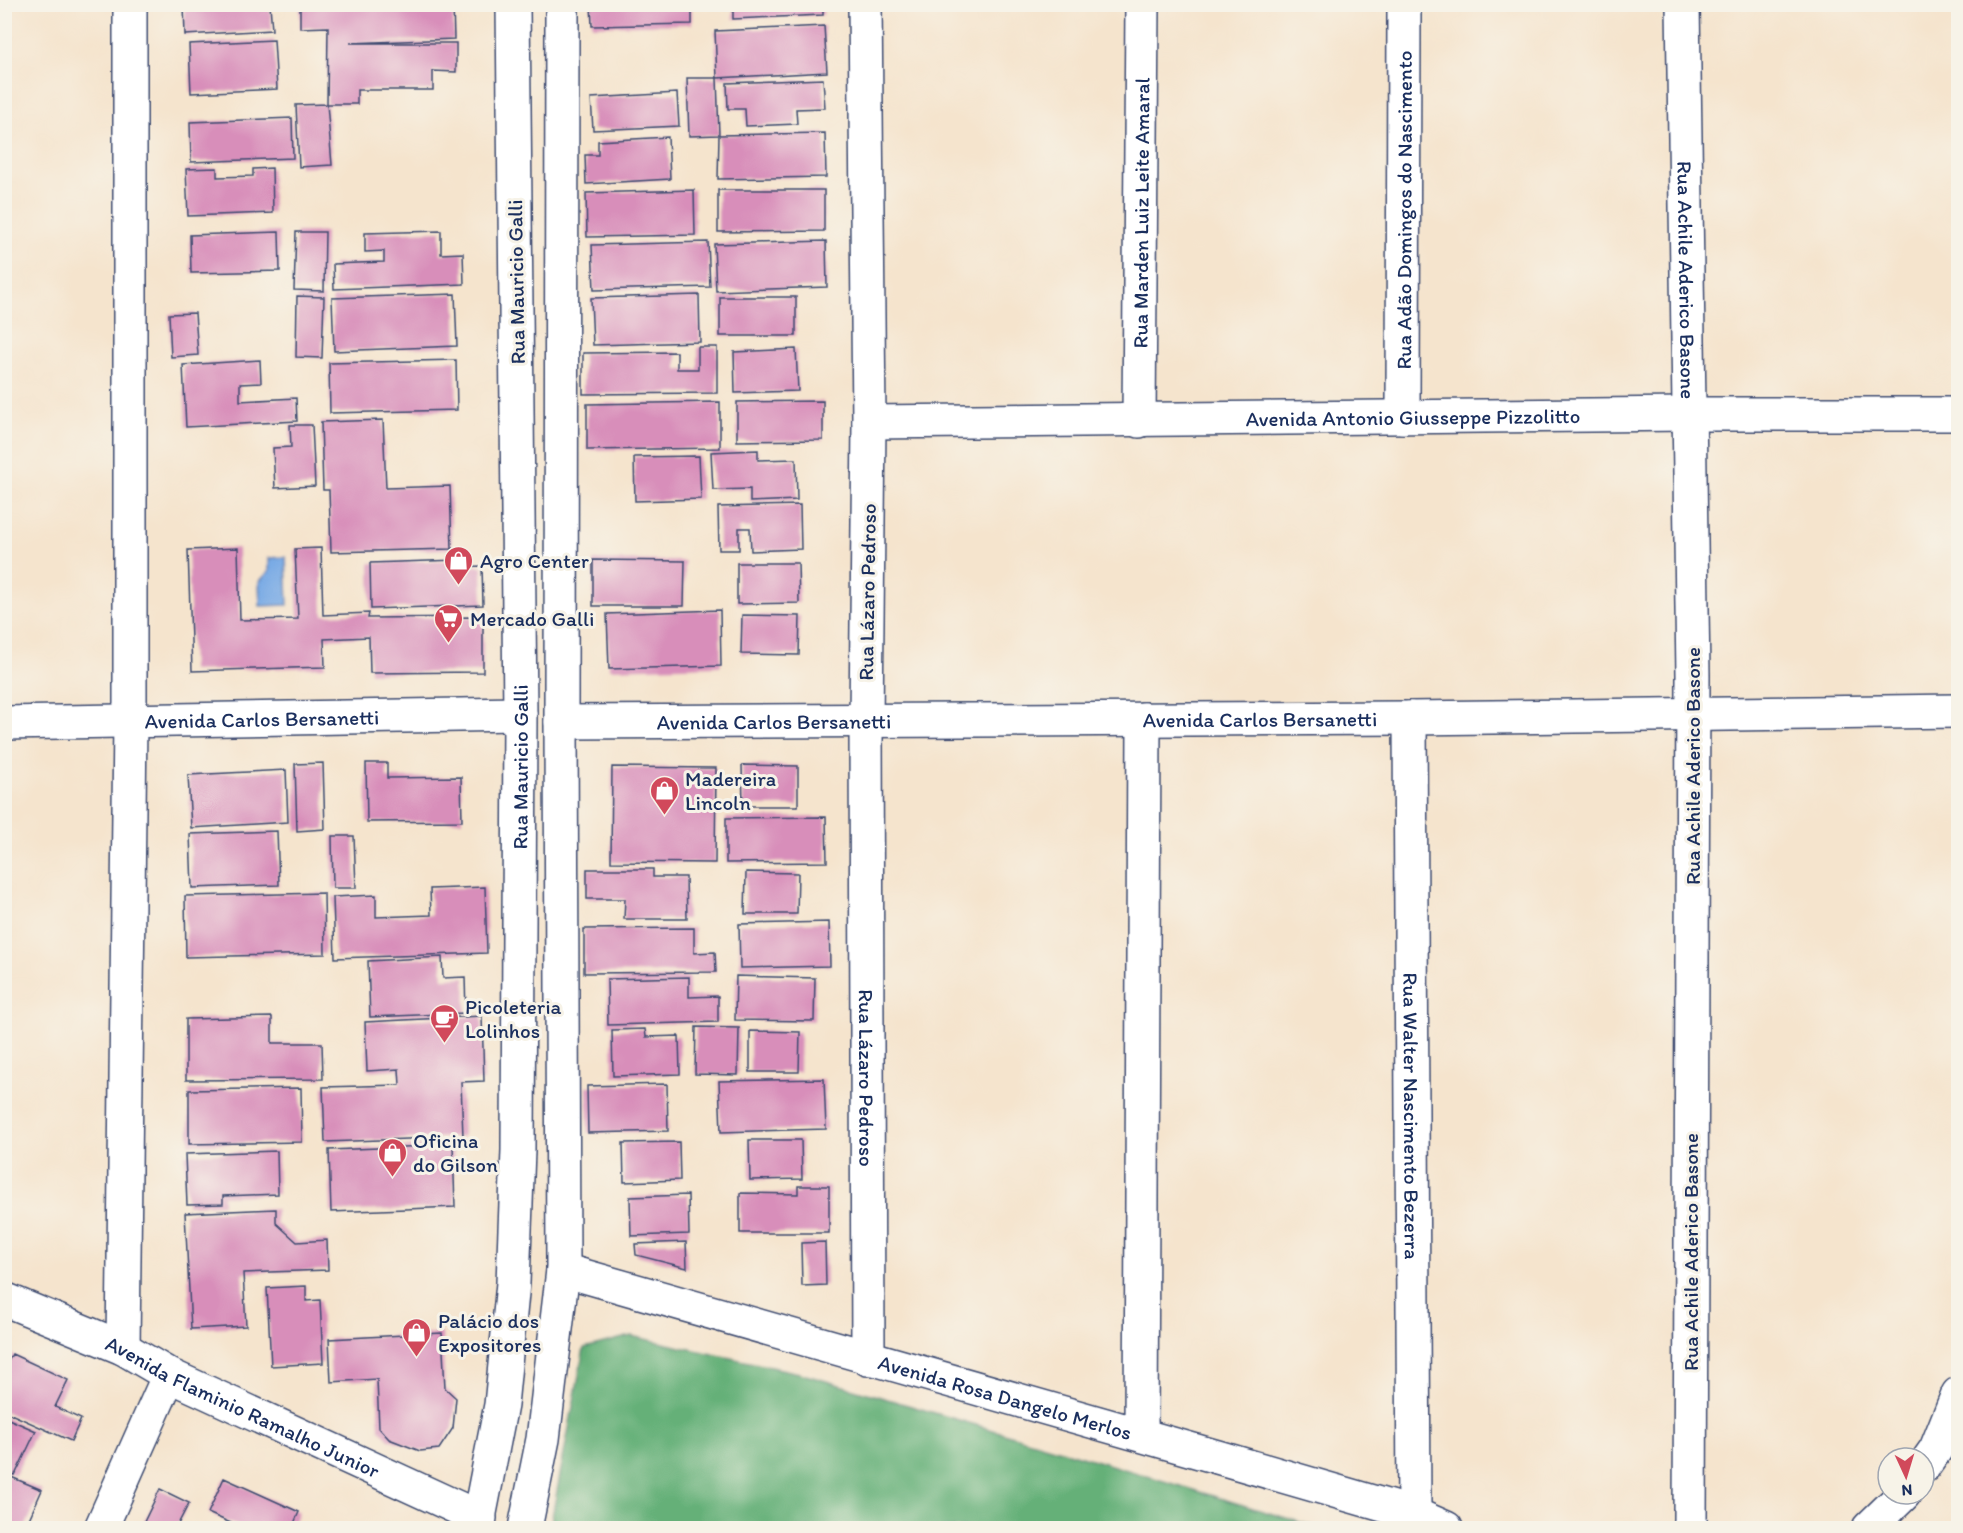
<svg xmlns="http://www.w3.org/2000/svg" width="1963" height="1533" viewBox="0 0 1963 1533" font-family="Itim,sans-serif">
  <rect width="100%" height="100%" fill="#f7f3e8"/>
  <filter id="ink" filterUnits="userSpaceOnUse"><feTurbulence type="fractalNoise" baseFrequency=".0167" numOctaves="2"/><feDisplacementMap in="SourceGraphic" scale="12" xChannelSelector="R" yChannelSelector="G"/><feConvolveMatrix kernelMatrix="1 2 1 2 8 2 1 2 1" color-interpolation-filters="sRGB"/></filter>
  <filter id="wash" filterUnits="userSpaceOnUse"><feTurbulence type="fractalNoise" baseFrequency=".008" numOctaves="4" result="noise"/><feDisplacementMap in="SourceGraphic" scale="24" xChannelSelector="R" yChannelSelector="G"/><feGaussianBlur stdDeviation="1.35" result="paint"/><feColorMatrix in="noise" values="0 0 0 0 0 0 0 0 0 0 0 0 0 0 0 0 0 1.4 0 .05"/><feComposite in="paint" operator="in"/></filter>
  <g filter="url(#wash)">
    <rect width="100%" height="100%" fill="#f5e4cd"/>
    <path fill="#65b078" stroke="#40706b" stroke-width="1.5" d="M 631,1336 L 799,1373 L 1078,1455 L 1319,1528 L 550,1528 L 584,1348 Z"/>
    <path fill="#7aabe5" stroke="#4a6da2" stroke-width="1.5" d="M 286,557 L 288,605 L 260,606 L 259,582 L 269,571 L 269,558 Z"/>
    <g id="blocks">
      <path fill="#d88eba" d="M 300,4 L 453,4 L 454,39 L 350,43 L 456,43 L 456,72 L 433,71 L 433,90 L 357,90 L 357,104 L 327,104 L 328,27 L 300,28 Z
        M 591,4 L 692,4 L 692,24 L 592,26 Z
        M 733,4 L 823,4 L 823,15 L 733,19 Z
        M 184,5 L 270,5 L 272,30 L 185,35 Z
        M 824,26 L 827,72 L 717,78 L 719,135 L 689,136 L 687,78 L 717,78 L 715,31 Z
        M 274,40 L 277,89 L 191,93 L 189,44 Z
        M 823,79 L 825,108 L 796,109 L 797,124 L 746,126 L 745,109 L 728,109 L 727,83 Z
        M 677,93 L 679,126 L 593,130 L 591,98 Z
        M 327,104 L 332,165 L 299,167 L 296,105 Z
        M 292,118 L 293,158 L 191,162 L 190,122 Z
        M 825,133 L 826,177 L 718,179 L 719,135 Z
        M 668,137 L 670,179 L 586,184 L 585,155 L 598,155 L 598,141 Z
        M 217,168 L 217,177 L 253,176 L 253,169 L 272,168 L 273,213 L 188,216 L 186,169 Z
        M 694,190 L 695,235 L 587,237 L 586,193 Z
        M 718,190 L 824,190 L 824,231 L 718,232 Z
        M 441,231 L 441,254 L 463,253 L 464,284 L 334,289 L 333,264 L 384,262 L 384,251 L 365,252 L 365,233 Z
        M 279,232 L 280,271 L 191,273 L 190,235 Z
        M 296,232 L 325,232 L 324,291 L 294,290 Z
        M 826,241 L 827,287 L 716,291 L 714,244 Z
        M 708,242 L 710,287 L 594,290 L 592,245 Z
        M 455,294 L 457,346 L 334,351 L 332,298 Z
        M 699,295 L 700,342 L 593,345 L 591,298 Z
        M 297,296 L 324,297 L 322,358 L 296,357 Z
        M 720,297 L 796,297 L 796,336 L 720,336 Z
        M 195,313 L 198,355 L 171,357 L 169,314 Z
        M 698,347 L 717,347 L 717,393 L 583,394 L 583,353 L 677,352 L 677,369 L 698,369 Z
        M 796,349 L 798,391 L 735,393 L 734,352 Z
        M 260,360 L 261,383 L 240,384 L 240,401 L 296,398 L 297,421 L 186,427 L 183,365 Z
        M 456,360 L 457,410 L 330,413 L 329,363 Z
        M 823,401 L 823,440 L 737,441 L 737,402 Z
        M 720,402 L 720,448 L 587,450 L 587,404 Z
        M 383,420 L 386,488 L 450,486 L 452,549 L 331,552 L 329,490 L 323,490 L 321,422 Z
        M 290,425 L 312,425 L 315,486 L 275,488 L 273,448 L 291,447 Z
        M 758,450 L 758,460 L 796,459 L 797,500 L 750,502 L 750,489 L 713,490 L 711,452 Z
        M 699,456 L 701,499 L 635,501 L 634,457 Z
        M 800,505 L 801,549 L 751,551 L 750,528 L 739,528 L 739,550 L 719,550 L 718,507 Z
        M 238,548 L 240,620 L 298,619 L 295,549 L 321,548 L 323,615 L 369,613 L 368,618 L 483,617 L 483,672 L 370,673 L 369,637 L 324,639 L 325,667 L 192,671 L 188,550 Z
        M 458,560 L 458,567 L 482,566 L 483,605 L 371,609 L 370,563 Z
        M 593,560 L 685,561 L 684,606 L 593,606 Z
        M 737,563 L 798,563 L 799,603 L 737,604 Z
        M 720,610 L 721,666 L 609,669 L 607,614 Z
        M 742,615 L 800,616 L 799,655 L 741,654 Z
        M 323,763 L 325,829 L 297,831 L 295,764 Z
        M 366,763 L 387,763 L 387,778 L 461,777 L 462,821 L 367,822 Z
        M 742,765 L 798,766 L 798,806 L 743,806 Z
        M 612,767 L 716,768 L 715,863 L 611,862 Z
        M 286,770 L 288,822 L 191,828 L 188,775 Z
        M 826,817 L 827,862 L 726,863 L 726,818 Z
        M 277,831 L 279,885 L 192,888 L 190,834 Z
        M 332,836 L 354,836 L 356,888 L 333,888 Z
        M 587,869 L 653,869 L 653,877 L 686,877 L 687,919 L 624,919 L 625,899 L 587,899 Z
        M 746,872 L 798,873 L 797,914 L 745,914 Z
        M 485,887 L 487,953 L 335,958 L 333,897 L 376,895 L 376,917 L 431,915 L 430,889 Z
        M 324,893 L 325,954 L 186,957 L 185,896 Z
        M 829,922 L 830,966 L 740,968 L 739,924 Z
        M 694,928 L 694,953 L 715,952 L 716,972 L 584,973 L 584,929 Z
        M 442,957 L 443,978 L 465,977 L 466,1013 L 370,1017 L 368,961 Z
        M 736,976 L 815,978 L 814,1021 L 735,1020 Z
        M 689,977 L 689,997 L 718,996 L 718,1022 L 608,1025 L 607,979 Z
        M 482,1016 L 484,1081 L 461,1082 L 463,1137 L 325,1142 L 323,1087 L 400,1085 L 399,1069 L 367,1071 L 365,1022 Z
        M 272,1017 L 272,1043 L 322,1043 L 323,1079 L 186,1080 L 186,1019 Z
        M 696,1027 L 739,1028 L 738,1075 L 695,1074 Z
        M 645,1029 L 646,1037 L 679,1036 L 680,1074 L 613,1076 L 612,1030 Z
        M 750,1031 L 800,1032 L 799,1072 L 750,1072 Z
        M 824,1079 L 826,1129 L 721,1132 L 719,1081 Z
        M 667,1084 L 668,1131 L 588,1133 L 587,1086 Z
        M 301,1088 L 302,1142 L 189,1144 L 189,1090 Z
        M 749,1140 L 801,1140 L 802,1179 L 750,1180 Z
        M 679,1142 L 680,1180 L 624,1182 L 623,1143 Z
        M 453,1145 L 455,1207 L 331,1212 L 329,1150 Z
        M 277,1151 L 278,1194 L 223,1196 L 223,1204 L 187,1205 L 185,1154 Z
        M 798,1186 L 829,1186 L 829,1233 L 740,1233 L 740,1193 L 798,1194 Z
        M 688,1195 L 689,1234 L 631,1236 L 630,1197 Z
        M 276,1209 L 276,1223 L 297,1242 L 327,1240 L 328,1270 L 243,1273 L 246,1326 L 191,1329 L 185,1213 Z
        M 686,1242 L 687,1268 L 636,1255 L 635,1244 Z
        M 825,1242 L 826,1285 L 802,1286 L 801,1243 Z
        M 306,1286 L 306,1301 L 320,1300 L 323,1363 L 271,1366 L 267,1288 Z
        M 442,1333 L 445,1388 L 456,1398 L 453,1428 L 439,1449 L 420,1451 L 389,1439 L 379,1428 L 377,1379 L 331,1382 L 329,1339 Z
        M 12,1354 L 68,1380 L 55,1407 L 81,1419 L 71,1441 L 4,1411 L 4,1369 Z
        M 4,1417 L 36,1431 L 15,1475 L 4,1471 Z
        M 4,1474 L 42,1490 L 25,1528 L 12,1528 L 4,1525 Z
        M 224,1478 L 299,1512 L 292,1528 L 242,1528 L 208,1513 Z
        M 160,1489 L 189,1503 L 176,1528 L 141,1528 Z"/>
    </g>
  </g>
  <g filter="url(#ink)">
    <use href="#blocks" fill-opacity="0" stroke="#3c4a6f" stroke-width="1.5"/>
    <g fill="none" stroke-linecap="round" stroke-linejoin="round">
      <defs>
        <g id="minor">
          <path id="s1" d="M 865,4 L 869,422 L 866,721 L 868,1359"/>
          <path id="s2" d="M 1683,4 L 1693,675 L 1690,1528"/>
          <path id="s3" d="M 1403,417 L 1404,4"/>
          <path id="s4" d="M 1139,421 L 1142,4"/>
          <path id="s5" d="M 869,422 L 1690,414 L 1958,414"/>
          <path id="s6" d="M 1410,718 L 1414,1514"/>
          <path id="s7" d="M 561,722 L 1410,718 L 1958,711"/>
          <path id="s8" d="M 4,723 L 520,714"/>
          <path id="s9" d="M 563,1270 C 847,1353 1131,1431 1414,1514 L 1446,1528"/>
          <path id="s10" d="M 4,1299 L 123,1348 L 169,1375 L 480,1518"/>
          <path d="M 123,1348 L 130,721 L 130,4"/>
          <path d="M 1141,1434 L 1144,719"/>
          <path d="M 1924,1466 L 1936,1449 L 1958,1394"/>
          <path d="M 101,1528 L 169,1375"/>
          <path d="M 1869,1528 L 1904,1494"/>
        </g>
        <g id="major">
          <path id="s11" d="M 477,1528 L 501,1405 L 513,1283 L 518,1150 L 520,714 L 513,4"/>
          <path d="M 525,1528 L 543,1439 L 563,1270 L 561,722 L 562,4"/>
        </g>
      </defs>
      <use href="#minor" stroke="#3c4a6f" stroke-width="36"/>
      <use href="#major" stroke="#3c4a6f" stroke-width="36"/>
      <use href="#minor" stroke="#fff" stroke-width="33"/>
      <use href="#major" stroke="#fff" stroke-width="33"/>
    </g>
  </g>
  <defs>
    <symbol id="shop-pin" viewBox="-11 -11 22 30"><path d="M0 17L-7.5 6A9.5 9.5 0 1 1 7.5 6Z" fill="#d1495b" stroke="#f7f3e8"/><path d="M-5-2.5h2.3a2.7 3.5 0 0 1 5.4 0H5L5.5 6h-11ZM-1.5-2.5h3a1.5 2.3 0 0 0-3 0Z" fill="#fff"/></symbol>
    <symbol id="supermarket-pin" viewBox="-11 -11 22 30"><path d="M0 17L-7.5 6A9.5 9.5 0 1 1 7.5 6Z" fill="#d1495b" stroke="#f7f3e8"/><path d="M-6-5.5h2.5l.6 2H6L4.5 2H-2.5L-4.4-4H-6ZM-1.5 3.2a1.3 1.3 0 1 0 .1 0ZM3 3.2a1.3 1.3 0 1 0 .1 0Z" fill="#fff"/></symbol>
    <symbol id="cafe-pin" viewBox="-11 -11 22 30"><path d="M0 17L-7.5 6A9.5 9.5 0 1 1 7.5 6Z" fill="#d1495b" stroke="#f7f3e8"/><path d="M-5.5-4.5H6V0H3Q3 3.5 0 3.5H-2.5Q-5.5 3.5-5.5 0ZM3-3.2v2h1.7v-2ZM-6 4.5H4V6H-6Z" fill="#fff"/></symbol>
  </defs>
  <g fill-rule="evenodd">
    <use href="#shop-pin" x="442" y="544" width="33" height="45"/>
    <use href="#supermarket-pin" x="432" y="602" width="33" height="45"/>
    <use href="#shop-pin" x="648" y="774" width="33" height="45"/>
    <use href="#cafe-pin" x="428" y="1002" width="33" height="45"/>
    <use href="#shop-pin" x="376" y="1136" width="33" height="45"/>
    <use href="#shop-pin" x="400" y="1316" width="33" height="45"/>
  </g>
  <g text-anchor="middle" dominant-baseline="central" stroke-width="6" stroke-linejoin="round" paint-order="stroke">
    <g font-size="21" fill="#1b2f5e" stroke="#f7f3e8">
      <text stroke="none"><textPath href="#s3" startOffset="207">Rua Adão Domingos do Nascimento</textPath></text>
      <text stroke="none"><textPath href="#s4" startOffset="208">Rua Marden Luiz Leite Amaral</textPath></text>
      <text stroke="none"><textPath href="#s2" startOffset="276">Rua Achile Aderico Basone</textPath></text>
      <text transform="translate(516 282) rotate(-91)">Rua Mauricio Galli</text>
      <text stroke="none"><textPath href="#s5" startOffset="544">Avenida Antonio Giusseppe Pizzolitto</textPath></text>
      <text transform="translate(867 592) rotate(-89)">Rua Lázaro Pedroso</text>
      <text stroke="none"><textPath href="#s8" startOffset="258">Avenida Carlos Bersanetti</textPath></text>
      <text stroke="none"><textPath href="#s7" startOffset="699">Avenida Carlos Bersanetti</textPath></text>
      <text stroke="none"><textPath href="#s7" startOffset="213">Avenida Carlos Bersanetti</textPath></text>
      <text transform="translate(1692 766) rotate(-90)">Rua Achile Aderico Basone</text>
      <text stroke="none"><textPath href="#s11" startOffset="764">Rua Mauricio Galli</textPath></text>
      <text stroke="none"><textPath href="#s1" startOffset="1074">Rua Lázaro Pedroso</textPath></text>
      <text stroke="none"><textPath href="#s6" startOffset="398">Rua Walter Nascimento Bezerra</textPath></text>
      <text transform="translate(1690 1252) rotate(-90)">Rua Achile Aderico Basone</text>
      <text stroke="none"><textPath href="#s9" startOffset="460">Avenida Rosa Dangelo Merlos</textPath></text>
      <text stroke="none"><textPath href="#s10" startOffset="262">Avenida Flaminio Ramalho Junior</textPath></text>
    </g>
    <g font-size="21" fill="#1b2f5e" stroke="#f7f3e8" text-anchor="start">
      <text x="480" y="560">Agro Center</text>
      <text x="470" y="618">Mercado Galli</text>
      <text x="685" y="778">Madereira<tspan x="685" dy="24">Lincoln</tspan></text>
      <text x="465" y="1006">Picoleteria<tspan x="465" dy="24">Lolinhos</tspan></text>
      <text x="413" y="1140">Oficina<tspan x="413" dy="24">do Gilson</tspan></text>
      <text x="438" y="1320">Palácio dos<tspan x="438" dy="24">Expositores</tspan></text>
    </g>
  </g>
  <rect width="1963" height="1533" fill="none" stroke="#f7f3e8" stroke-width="24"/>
  <g transform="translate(1906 1476) rotate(176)"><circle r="28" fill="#f7f3e8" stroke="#9fa5b1" stroke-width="1.5"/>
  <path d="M0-4.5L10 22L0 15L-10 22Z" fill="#d1495b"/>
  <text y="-9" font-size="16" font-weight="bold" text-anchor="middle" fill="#1b2f5e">N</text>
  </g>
</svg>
